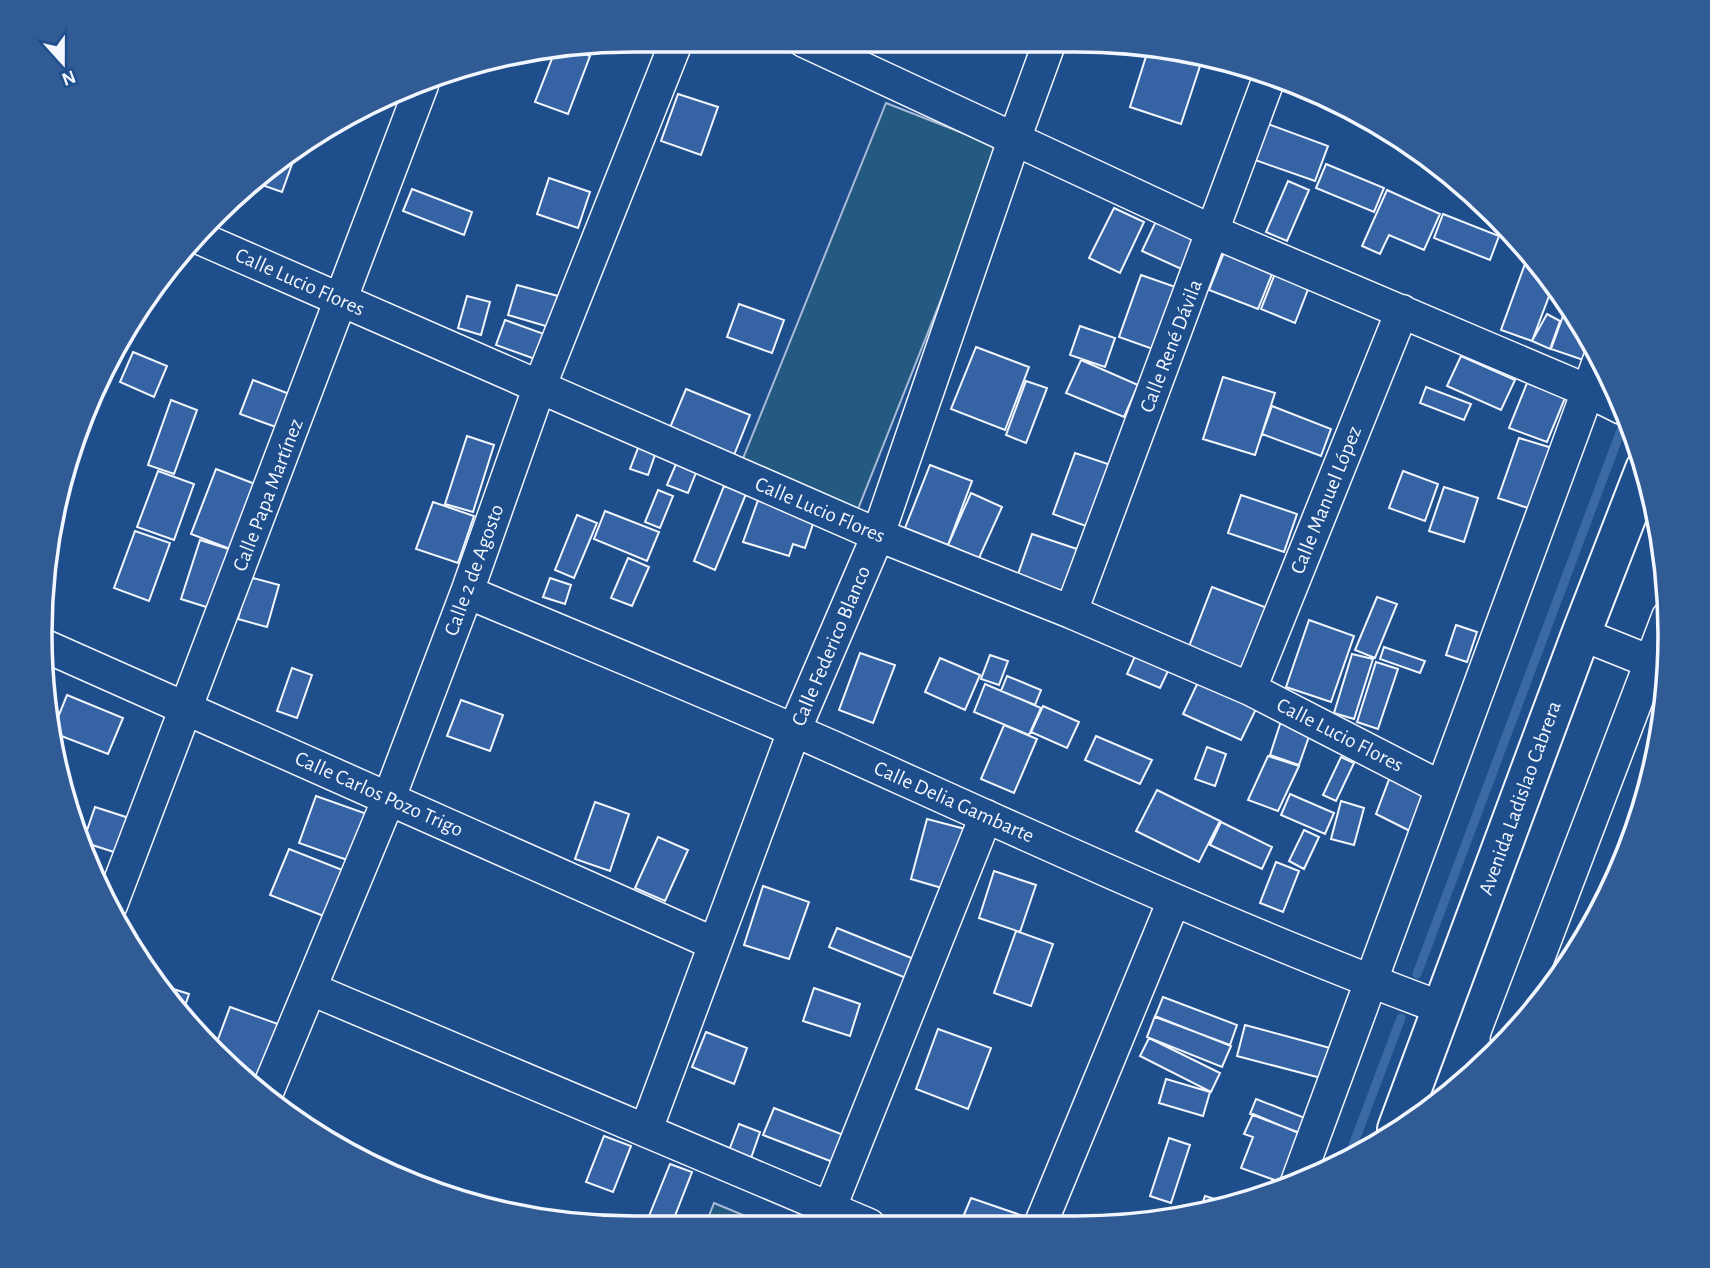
<svg xmlns="http://www.w3.org/2000/svg" width="1710" height="1268" viewBox="0 0 1710 1268" font-family="'Alegreya Sans',sans-serif">
  <rect width="100%" height="100%" fill="#1f4e8c"/>
  <path fill="#245a82" stroke="#a8bbd7" stroke-width="2" d="M 886,103 L 1001,148 L 856,514 L 738,471 Z
    M 714,1203 L 767,1225 L 705,1226 Z"/>
  <g fill="none" stroke-linecap="round" stroke-linejoin="round">
    <path stroke="#3b69a3" stroke-width="9" d="M 1417,974 L 1626,417
      M 1349,1156 L 1401,1018"/>
  </g>
  <path fill="#3563a3" stroke="#f2f6ff" stroke-width="2" d="M 1149,47 L 1173,51 L 1202,60 L 1181,124 L 1130,107 Z
    M 571,49 L 590,56 L 568,114 L 535,102 L 555,51 Z
    M 678,94 L 718,107 L 701,155 L 661,141 Z
    M 1268,124 L 1328,146 L 1315,181 L 1255,160 Z
    M 296,153 L 282,192 L 259,184 Z
    M 1326,164 L 1384,188 L 1374,212 L 1316,188 Z
    M 549,178 L 590,192 L 578,228 L 537,214 Z
    M 1288,181 L 1309,190 L 1287,241 L 1266,232 Z
    M 412,189 L 472,212 L 464,235 L 403,211 Z
    M 1387,190 L 1440,214 L 1424,250 L 1389,235 L 1380,254 L 1362,246 Z
    M 1114,208 L 1144,222 L 1120,273 L 1089,258 Z
    M 1443,214 L 1499,236 L 1490,260 L 1434,238 Z
    M 1158,217 L 1204,238 L 1188,272 L 1142,251 Z
    M 1225,250 L 1274,269 L 1258,309 L 1209,290 Z
    M 1526,261 L 1541,267 L 1554,283 L 1532,341 L 1501,330 Z
    M 1278,266 L 1312,279 L 1295,323 L 1261,309 Z
    M 1141,275 L 1187,291 L 1164,353 L 1119,337 Z
    M 517,285 L 558,296 L 549,327 L 508,315 Z
    M 467,296 L 490,302 L 481,335 L 458,328 Z
    M 739,304 L 784,320 L 772,353 L 727,337 Z
    M 1567,305 L 1598,355 L 1595,364 L 1551,349 Z
    M 1547,314 L 1560,321 L 1550,349 L 1532,341 Z
    M 505,320 L 544,334 L 535,359 L 496,345 Z
    M 1080,326 L 1115,338 L 1105,367 L 1070,355 Z
    M 976,347 L 1029,367 L 1005,430 L 951,409 Z
    M 133,352 L 167,366 L 154,397 L 120,382 Z
    M 1461,356 L 1515,380 L 1501,410 L 1447,386 Z
    M 1081,360 L 1138,385 L 1124,417 L 1066,393 Z
    M 1223,377 L 1275,393 L 1255,455 L 1203,439 Z
    M 253,380 L 300,398 L 287,431 L 240,414 Z
    M 1026,381 L 1047,388 L 1026,443 L 1006,435 Z
    M 1527,383 L 1565,398 L 1547,442 L 1509,428 Z
    M 1426,387 L 1471,404 L 1464,420 L 1420,403 Z
    M 686,389 L 750,415 L 734,455 L 669,430 Z
    M 171,400 L 197,410 L 174,474 L 148,465 Z
    M 1272,406 L 1331,429 L 1321,456 L 1262,434 Z
    M 467,436 L 494,445 L 473,512 L 445,504 Z
    M 1519,438 L 1552,448 L 1531,509 L 1498,498 Z
    M 640,443 L 657,449 L 648,475 L 630,469 Z
    M 1075,453 L 1117,467 L 1094,529 L 1053,514 Z
    M 679,457 L 699,465 L 688,493 L 667,485 Z
    M 930,465 L 972,481 L 948,545 L 905,528 Z
    M 216,469 L 263,487 L 238,552 L 191,534 Z
    M 158,471 L 194,484 L 174,540 L 137,527 Z
    M 1403,471 L 1438,484 L 1425,521 L 1389,508 Z
    M 724,486 L 746,494 L 715,570 L 694,561 Z
    M 1444,487 L 1478,498 L 1464,542 L 1429,531 Z
    M 762,489 L 805,508 L 813,524 L 805,548 L 793,544 L 789,556 L 743,542 Z
    M 658,490 L 673,496 L 660,528 L 645,522 Z
    M 971,493 L 1002,507 L 979,558 L 948,545 Z
    M 1241,495 L 1297,514 L 1284,552 L 1228,533 Z
    M 433,502 L 474,516 L 458,563 L 416,549 Z
    M 605,511 L 659,532 L 647,561 L 594,539 Z
    M 577,515 L 597,523 L 574,578 L 555,570 Z
    M 135,531 L 170,543 L 149,601 L 114,588 Z
    M 1032,534 L 1080,550 L 1065,593 L 1017,577 Z
    M 200,540 L 238,552 L 219,611 L 181,599 Z
    M 628,558 L 649,567 L 632,606 L 611,598 Z
    M 249,577 L 279,585 L 267,627 L 238,619 Z
    M 550,578 L 571,585 L 565,604 L 543,597 Z
    M 1212,587 L 1270,609 L 1243,678 L 1185,657 Z
    M 1377,597 L 1397,604 L 1375,658 L 1355,650 Z
    M 1309,620 L 1354,636 L 1331,702 L 1286,687 Z
    M 1456,625 L 1477,632 L 1467,662 L 1446,655 Z
    M 1384,647 L 1425,661 L 1420,673 L 1380,659 Z
    M 860,653 L 895,665 L 873,723 L 839,710 Z
    M 1136,654 L 1169,669 L 1160,688 L 1127,674 Z
    M 1352,654 L 1373,659 L 1354,719 L 1334,713 Z
    M 990,655 L 1008,661 L 999,685 L 981,679 Z
    M 940,658 L 980,675 L 965,710 L 925,692 Z
    M 1376,662 L 1398,669 L 1378,729 L 1357,722 Z
    M 292,668 L 312,675 L 297,718 L 277,711 Z
    M 1007,676 L 1041,690 L 1035,705 L 1001,691 Z
    M 1199,680 L 1257,707 L 1241,740 L 1183,714 Z
    M 985,684 L 1041,708 L 1029,735 L 974,712 Z
    M 67,695 L 123,718 L 108,754 L 56,734 L 54,727 Z
    M 461,700 L 503,715 L 490,751 L 447,736 Z
    M 1043,706 L 1079,722 L 1067,748 L 1031,732 Z
    M 1282,718 L 1312,728 L 1299,765 L 1270,755 Z
    M 1004,725 L 1037,739 L 1014,793 L 981,779 Z
    M 1096,736 L 1152,760 L 1140,784 L 1085,760 Z
    M 1207,747 L 1226,754 L 1215,786 L 1195,779 Z
    M 1268,756 L 1299,766 L 1278,811 L 1248,800 Z
    M 1341,757 L 1354,763 L 1336,801 L 1323,795 Z
    M 1393,769 L 1426,786 L 1410,831 L 1376,814 Z
    M 1157,790 L 1220,821 L 1199,862 L 1136,831 Z
    M 1290,794 L 1334,813 L 1325,834 L 1281,815 Z
    M 316,796 L 367,814 L 350,861 L 299,843 Z
    M 1341,801 L 1364,808 L 1354,845 L 1331,839 Z
    M 595,802 L 629,814 L 610,871 L 575,859 Z
    M 95,807 L 132,819 L 120,854 L 83,842 Z
    M 927,819 L 969,830 L 952,891 L 911,879 Z
    M 1221,822 L 1272,847 L 1262,869 L 1210,845 Z
    M 1304,830 L 1319,837 L 1304,869 L 1289,861 Z
    M 658,837 L 688,850 L 665,901 L 635,888 Z
    M 289,849 L 345,871 L 326,917 L 270,895 Z
    M 1276,862 L 1299,871 L 1283,912 L 1260,903 Z
    M 994,871 L 1036,885 L 1020,932 L 979,918 Z
    M 763,886 L 809,902 L 789,959 L 744,945 Z
    M 837,928 L 914,959 L 906,978 L 829,947 Z
    M 1016,931 L 1053,944 L 1031,1006 L 994,993 Z
    M 170,988 L 189,994 L 182,1015 L 167,999 Z
    M 814,988 L 860,1004 L 850,1036 L 803,1021 Z
    M 1163,997 L 1237,1025 L 1230,1045 L 1155,1017 Z
    M 230,1007 L 278,1024 L 257,1082 L 238,1076 L 214,1050 Z
    M 1155,1016 L 1231,1046 L 1222,1067 L 1147,1037 Z
    M 1245,1025 L 1330,1048 L 1321,1078 L 1237,1056 Z
    M 938,1029 L 991,1048 L 968,1109 L 916,1089 Z
    M 706,1032 L 747,1048 L 734,1084 L 692,1067 Z
    M 1149,1038 L 1220,1073 L 1211,1092 L 1140,1056 Z
    M 1166,1079 L 1210,1092 L 1203,1116 L 1159,1103 Z
    M 1256,1099 L 1305,1118 L 1300,1133 L 1250,1114 Z
    M 774,1108 L 854,1139 L 843,1166 L 763,1135 Z
    M 1253,1114 L 1301,1134 L 1283,1183 L 1241,1168 L 1253,1137 L 1244,1134 Z
    M 739,1124 L 760,1132 L 750,1161 L 728,1153 Z
    M 604,1136 L 631,1146 L 613,1192 L 586,1182 Z
    M 1169,1138 L 1190,1145 L 1171,1203 L 1150,1196 Z
    M 670,1164 L 692,1172 L 671,1226 L 645,1226 Z
    M 1205,1196 L 1227,1203 L 1200,1210 Z
    M 971,1198 L 1035,1220 L 1033,1223 L 983,1224 L 963,1217 Z"/>
  <g fill="none" stroke-linecap="round" stroke-linejoin="round">
    <defs>
      <path id="minor" d="M 804,41 L 1214,232 L 1588,391 L 1622,408
        M 195,236 L 878,535 L 1071,612 L 1250,689 L 1442,788
        M 467,592 C 588,643 710,693 830,746 C 1032,837 1234,931 1442,1008
        M 1071,612 L 1269,78
        M 1581,634 L 1666,668
        M 43,645 L 715,944
        M 1250,689 L 1402,311
        M 111,905 L 422,85
        M 311,989 L 869,1225
        M 1507,1040 L 1668,617
        M 265,1097 L 389,798 L 467,592 L 539,388 L 677,40
        M 646,1130 L 794,731 L 878,535 L 1015,137 L 1050,41
        M 1296,1185 L 1600,358
        M 1041,1223 L 1174,900
        M 823,1225 L 986,816"/>
      <path id="highway" d="M 1397,1129 L 1581,634 L 1645,469"/>
    </defs>
    <use href="#minor" stroke="#f2f6ff" stroke-width="35"/>
    <use href="#highway" stroke="#f2f6ff" stroke-width="42"/>
    <use href="#minor" stroke="#1f4e8c" stroke-width="32"/>
    <use href="#highway" stroke="#1f4e8c" stroke-width="38"/>
  </g>
  <g text-anchor="middle" dominant-baseline="central" stroke-width="5" stroke-linejoin="round" paint-order="stroke">
    <g font-size="21" fill="#f2f6ff" stroke="#1f4e8c">
      <text transform="translate(300 282) rotate(24)">Calle Lucio Flores</text>
      <text transform="translate(1171 346) rotate(-69)">Calle René Dávila</text>
      <text transform="translate(268 495) rotate(-69)">Calle Papa Martínez</text>
      <text transform="translate(1326 500) rotate(-68)">Calle Manuel López</text>
      <text transform="translate(820 510) rotate(23)">Calle Lucio Flores</text>
      <text transform="translate(474 570) rotate(-70)">Calle 2 de Agosto</text>
      <text transform="translate(831 646) rotate(-67)">Calle Federico Blanco</text>
      <text transform="translate(1340 735) rotate(27)">Calle Lucio Flores</text>
      <text transform="translate(379 794) rotate(24)">Calle Carlos Pozo Trigo</text>
      <text transform="translate(1520 798) rotate(-70)">Avenida Ladislao Cabrera</text>
      <text transform="translate(954 802) rotate(24)">Calle Delia Gambarte</text>
    </g>
  </g>
  <path d="M0 0H1710V1268H0ZM634 52H1076A582 582 0 0 1 1658 634V634A582 582 0 0 1 1076 1216H634A582 582 0 0 1 52 634V634A582 582 0 0 1 634 52Z" fill="#305b95" fill-rule="evenodd"/>
  <path fill="none" stroke="#f2f6ff" stroke-width="3.5" d="M634 52H1076A582 582 0 0 1 1658 634V634A582 582 0 0 1 1076 1216H634A582 582 0 0 1 52 634V634A582 582 0 0 1 634 52Z"/>
  <g transform="translate(63 63) rotate(159)" stroke="#1f4e8c" stroke-width="5" paint-order="stroke">
  <path d="M0-5L12 26L0 18L-12 26Z" fill="#f2f6ff"/>
  <text y="-10" font-size="19" font-weight="bold" text-anchor="middle" fill="#f2f6ff">N</text>
  </g>
</svg>
